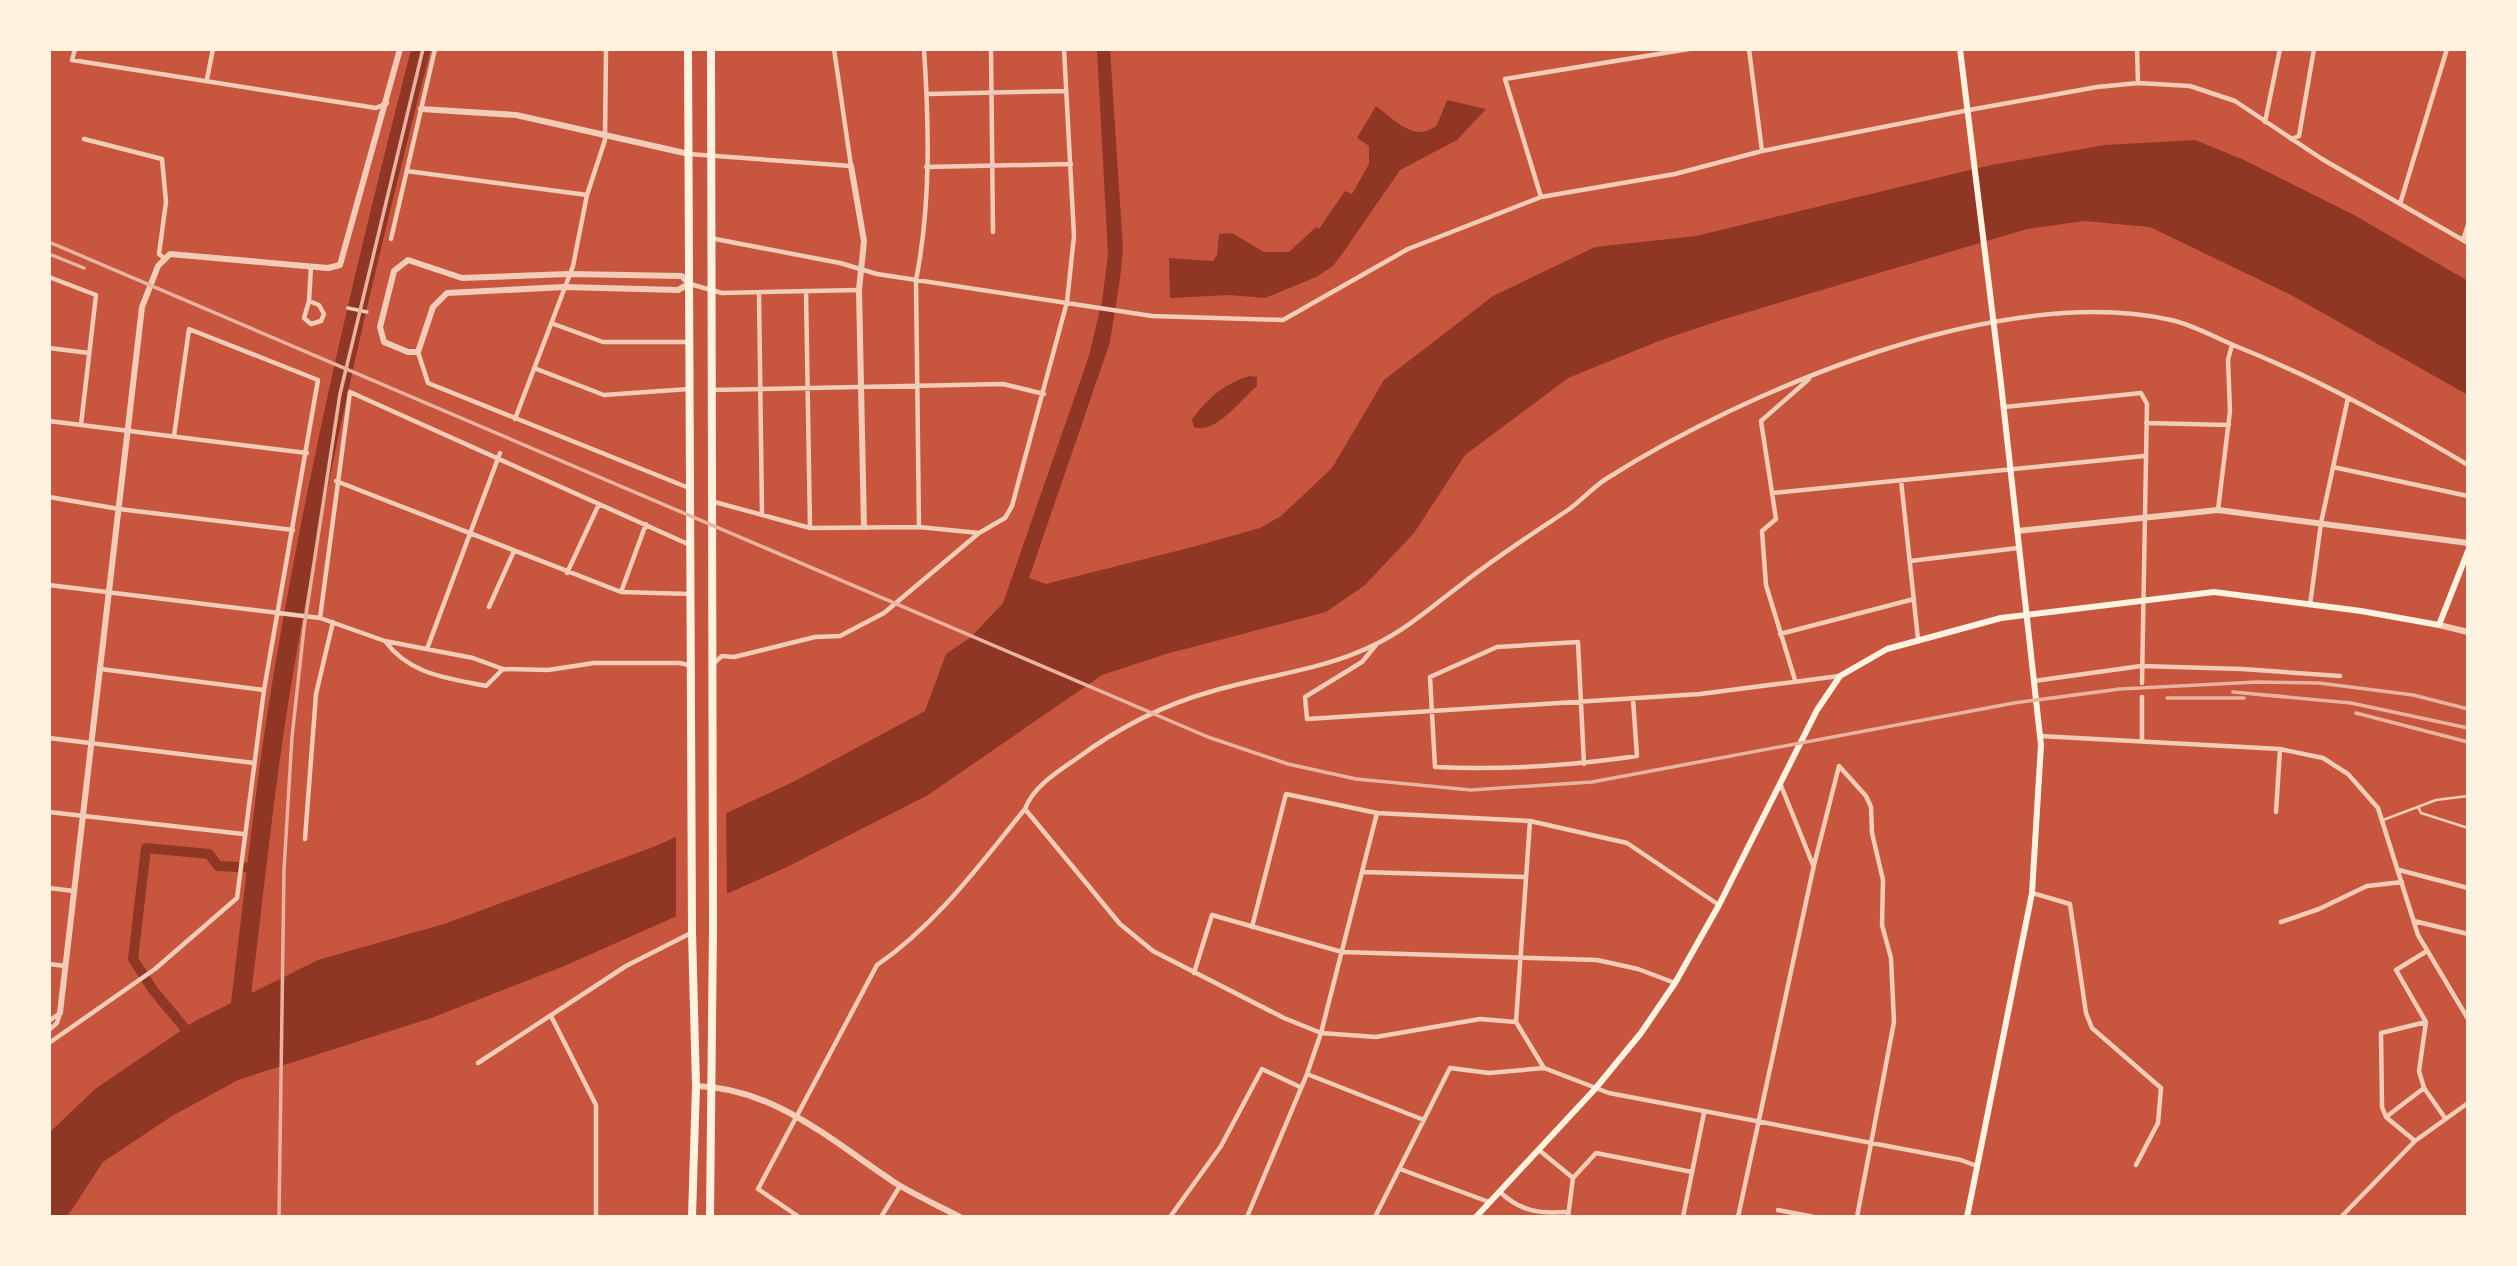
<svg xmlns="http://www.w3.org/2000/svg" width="2517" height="1266" viewBox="0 0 2517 1266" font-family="'Roboto Condensed',sans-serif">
  <rect width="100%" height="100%" fill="#c8553d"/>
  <path fill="#8f3625" d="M 1097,49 L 1110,49 L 1123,249 L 1120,279 L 1110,342 L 1029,578 L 1046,584 L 1200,545 L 1260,528 L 1281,516 L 1332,468 L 1384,380 L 1493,296 L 1595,247 L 1696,236 L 1991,165 L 2105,145 L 2195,140 L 2244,160 L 2354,215 L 2468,281 L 2468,395 L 2291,295 L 2150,227 L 2085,221 L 2027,229 L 1721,320 L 1659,341 L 1568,378 L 1465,455 L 1414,533 L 1365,585 L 1326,612 L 1166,654 L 1102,675 L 928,795 L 785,868 L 562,967 L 431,1018 L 238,1080 L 172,1116 L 103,1162 L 67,1217 L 49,1217 L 49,1133 L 95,1089 L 195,1021 L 318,960 L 447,923 L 656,846 L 795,781 L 925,711 L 946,654 L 971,637 L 1003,603 L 1089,356 L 1102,301 L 1108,255 Z
    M 1447,100 L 1486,109 L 1457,140 L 1400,170 L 1347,247 L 1333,266 L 1316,277 L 1265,298 L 1229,295 L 1170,298 L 1169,258 L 1213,261 L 1217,255 L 1219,234 L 1232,233 L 1264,252 L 1289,252 L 1316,227 L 1319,229 L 1345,191 L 1352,194 L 1369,164 L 1369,146 L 1357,138 L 1376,106 C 1394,119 1415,144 1437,125 Z
    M 1249,376 L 1257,377 L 1257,386 C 1241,399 1216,435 1194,427 L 1192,420 C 1206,399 1225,383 1249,376 Z"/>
  <path fill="#c8553d" d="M 726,808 L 727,898 L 676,921 L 676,833 Z"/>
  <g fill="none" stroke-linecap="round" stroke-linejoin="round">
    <path stroke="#8f3625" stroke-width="10" d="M 193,1038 L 153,990 L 133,959 L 146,848 L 209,854 L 218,866 L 258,868"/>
    <path stroke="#8f3625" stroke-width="19" d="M 238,1023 C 253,906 264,787 284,670 C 319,461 368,255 421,49"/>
    <path stroke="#f1ccb7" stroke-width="2.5" d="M 2418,807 L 2421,813 L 2468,828
      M 2383,820 L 2436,800 L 2468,796"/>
    <path stroke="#f1ccb7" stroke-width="3.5" d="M 348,308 L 367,312"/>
    <path stroke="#f1ccb7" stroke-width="4.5" d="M 75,49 L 72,60 L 376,108 L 387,103
      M 991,49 L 993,232
      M 1749,49 L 1762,151
      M 2137,49 L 2138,83
      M 207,79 L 213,49
      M 927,94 L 1066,91
      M 2265,122 L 2280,49
      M 84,139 L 162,159 L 166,202 L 159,254 L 164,258
      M 2291,139 L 2299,136 L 2314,49
      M 689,154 L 851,166 L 834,49
      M 926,167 L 1071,164
      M 407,171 L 587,195
      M 1541,197 L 1505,79 L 1689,49
      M 2400,204 L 2447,49
      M 710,238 L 840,263 L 877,274 L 1152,316 L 1283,320 L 1408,249 L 1541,197 L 1675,174 L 1762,151 L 1969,110 L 2097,87 L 2138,83 L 2190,86 L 2235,101 L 2322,159 L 2468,243
      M 391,239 L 435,49
      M 2463,240 L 2468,225
      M 49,277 L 96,295 L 81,425
      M 690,284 L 722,293 L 859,290
      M 806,291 L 810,528
      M 759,293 L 762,514
      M 309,301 L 319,305 L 324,314 L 321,321 L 311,324 L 304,318 L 309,301 L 311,267
      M 551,323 L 603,342 L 689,342
      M 49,348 L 89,353
      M 418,352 L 428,383 L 689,488
      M 534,368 L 604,395 L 689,389
      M 711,390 L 1003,384 L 1044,394
      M 2004,407 L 2141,393 L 2147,404 L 2142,683
      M 515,419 L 573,266 L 587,195 L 605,140 L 606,49
      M 49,421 L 307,453
      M 2146,423 L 2229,425
      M 2333,467 L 2468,496
      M 1901,480 L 1918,639
      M 336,481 L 621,592 L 690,594
      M 1772,493 L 2144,456
      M 49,497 L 119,509 L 293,530
      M 711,501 L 810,528 L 919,527 L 979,533
      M 2218,510 L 2230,411 L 2228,360 L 2232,345
      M 919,527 L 916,280 C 931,205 929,125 924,49
      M 1910,561 L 2018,548
      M 567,573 L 599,504
      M 49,585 L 320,618 L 385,641 L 473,658 L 503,669 L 548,670 L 594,663 L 680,663 L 692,666
      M 621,592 L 646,524
      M 2310,605 L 2321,523 L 2348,398
      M 489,607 L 514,551
      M 320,618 L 350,392 L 690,545
      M 1780,634 L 1914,599
      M 385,641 C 410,675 448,678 486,686 L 503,669
      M 1376,645 L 1362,662 L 1305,697 L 1307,719 L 1700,694 L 1839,676
      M 427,649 L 500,453
      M 713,664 L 722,656 L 734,657 L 815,637 L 840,636 L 884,613 L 979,533 L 1005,518 L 1012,506 L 1067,302 L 1074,236 L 1064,49
      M 101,669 L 264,690
      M 1795,680 L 1766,585 L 1762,531 L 1776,519 L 1761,421 L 1809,379
      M 2034,681 L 2141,666 L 2242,669 L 2340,676
      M 2142,697 L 2142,741
      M 2040,736 L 2280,749 L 2323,758 L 2348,774 L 2378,808 L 2418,935 L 2468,1019
      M 49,738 L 254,763
      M 1584,764 L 1578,642 L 1497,647 L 1430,677 L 1435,767 C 1503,770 1570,766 1637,756 L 1633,699
      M 1780,783 L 1813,865
      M 1025,809 L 1120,924 L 1153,951 L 1284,1018 L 1321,1033 L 1376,1037 L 1480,1019 L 1516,1022
      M 49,812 L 243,834
      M 2276,812 L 2280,749
      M 1377,813 L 1530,821
      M 305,839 L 316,694 L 333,622
      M 2399,870 L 2468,888
      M 1363,872 L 1525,877
      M 49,888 L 74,891
      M 2032,893 L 2070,904 L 2086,1013 L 2092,1028 L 2161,1088 L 2158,1123 L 2136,1165
      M 2414,921 L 2468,934
      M 2281,922 L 2319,909 L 2367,886 L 2402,882
      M 2427,951 L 2396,970 L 2426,1022 L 2419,1071 L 2424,1088 L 2445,1118
      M 49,964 L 65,966
      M 1194,973 L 1212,915 L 1342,952 L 1597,960 L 1638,969 L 1675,983
      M 551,1016 L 596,1105 L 596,1217
      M 49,1021 L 60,1013
      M 49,1030 L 57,1023 L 60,1013
      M 49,1043 L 155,969 L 237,898 L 264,690 L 318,380 L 189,329 L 174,436
      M 478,1063 L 626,966 L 691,933
      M 1544,1068 L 1516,1022 L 1530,821 L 1627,843 L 1719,905
      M 1307,1074 L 1424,1120
      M 2386,1117 L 2424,1088
      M 2415,1141 L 2386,1117 L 2382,1107 L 2381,1033 L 2426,1022
      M 1539,1150 L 1573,1178 L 1568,1217
      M 1400,1169 L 1489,1202
      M 1573,1178 L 1596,1153 L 1692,1172
      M 1500,1192 C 1520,1211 1539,1214 1566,1212
      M 1778,1210 L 1814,1217
      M 799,1217 L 758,1189 L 877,965 C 936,925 980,864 1025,809 C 1033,787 1057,772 1076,759 C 1118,728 1162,705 1213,691 C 1267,675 1325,670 1376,644 C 1407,629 1434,605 1462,584 C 1496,557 1532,534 1568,510 C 1581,501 1592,488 1606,479 C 1748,389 2001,282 2171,320 C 2194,325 2216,338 2238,347 C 2318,379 2394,421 2468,465
      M 881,1217 L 900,1186
      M 1170,1217 L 1221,1146 L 1262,1069 L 1300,1087
      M 1247,1217 L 1307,1074 L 1321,1033 L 1377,813 L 1286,794 L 1252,927
      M 1375,1217 L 1450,1068 L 1489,1073 L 1544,1068 L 1609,1093 L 1961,1160 L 1977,1166
      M 1683,1217 L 1704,1113
      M 1738,1217 L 1814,865 L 1839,766 L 1866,796 L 1871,807 L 1872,833 L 1883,880 L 1882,925 L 1891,958 L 1894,1022 L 1857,1217
      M 2341,1217 L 2415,1141 L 2468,1103"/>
    <path stroke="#f1ccb7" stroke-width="6" d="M 421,109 L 516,115 L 689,154
      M 851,166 L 864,241 L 859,290 L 864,527
      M 408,260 L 462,278 L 569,274 L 682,276 L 689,284 L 678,290 L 564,287 L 447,293 L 433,307 L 418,352 L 408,352 L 384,342 L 380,327 L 394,271 Z
      M 2017,531 L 2218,510 L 2468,543
      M 2439,625 L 2468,632
      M 60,1013 L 142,307 L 158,266 L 170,254 L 328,268 L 340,265 L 400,49
      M 696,1086 C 775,1088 833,1142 897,1184 C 917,1196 939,1206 960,1217"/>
    <path stroke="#fff3e0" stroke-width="6" d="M 1960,49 L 2000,375 L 2041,745 L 2032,893 L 1967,1217
      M 1476,1217 L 1595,1089 L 1641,1033 L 1675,983 L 1719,905 L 1817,710 L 1840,676 L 1887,649 L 2001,618 L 2214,592 L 2361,611 L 2439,625 L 2468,551"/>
    <path stroke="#fff3e0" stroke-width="8" d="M 688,49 L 692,932 L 696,1086 L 692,1217
      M 710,1217 L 713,927 L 711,49"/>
    <path stroke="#e9b49f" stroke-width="3.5" d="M 49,242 L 1208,737 L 1288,764 L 1356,779 L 1471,790 L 1592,782 L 2014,703 L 2120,689 L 2257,682 L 2319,683 L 2413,695 L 2468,709
      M 49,254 L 84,268
      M 2233,692 L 2351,703 L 2468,728
      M 2167,698 L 2244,698
      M 2356,713 L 2468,742
      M 279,1217 L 284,870 L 292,737 L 304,628 L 340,394 L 423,49"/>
  </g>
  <rect width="2517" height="1266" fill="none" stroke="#fff3e0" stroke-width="102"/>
</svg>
